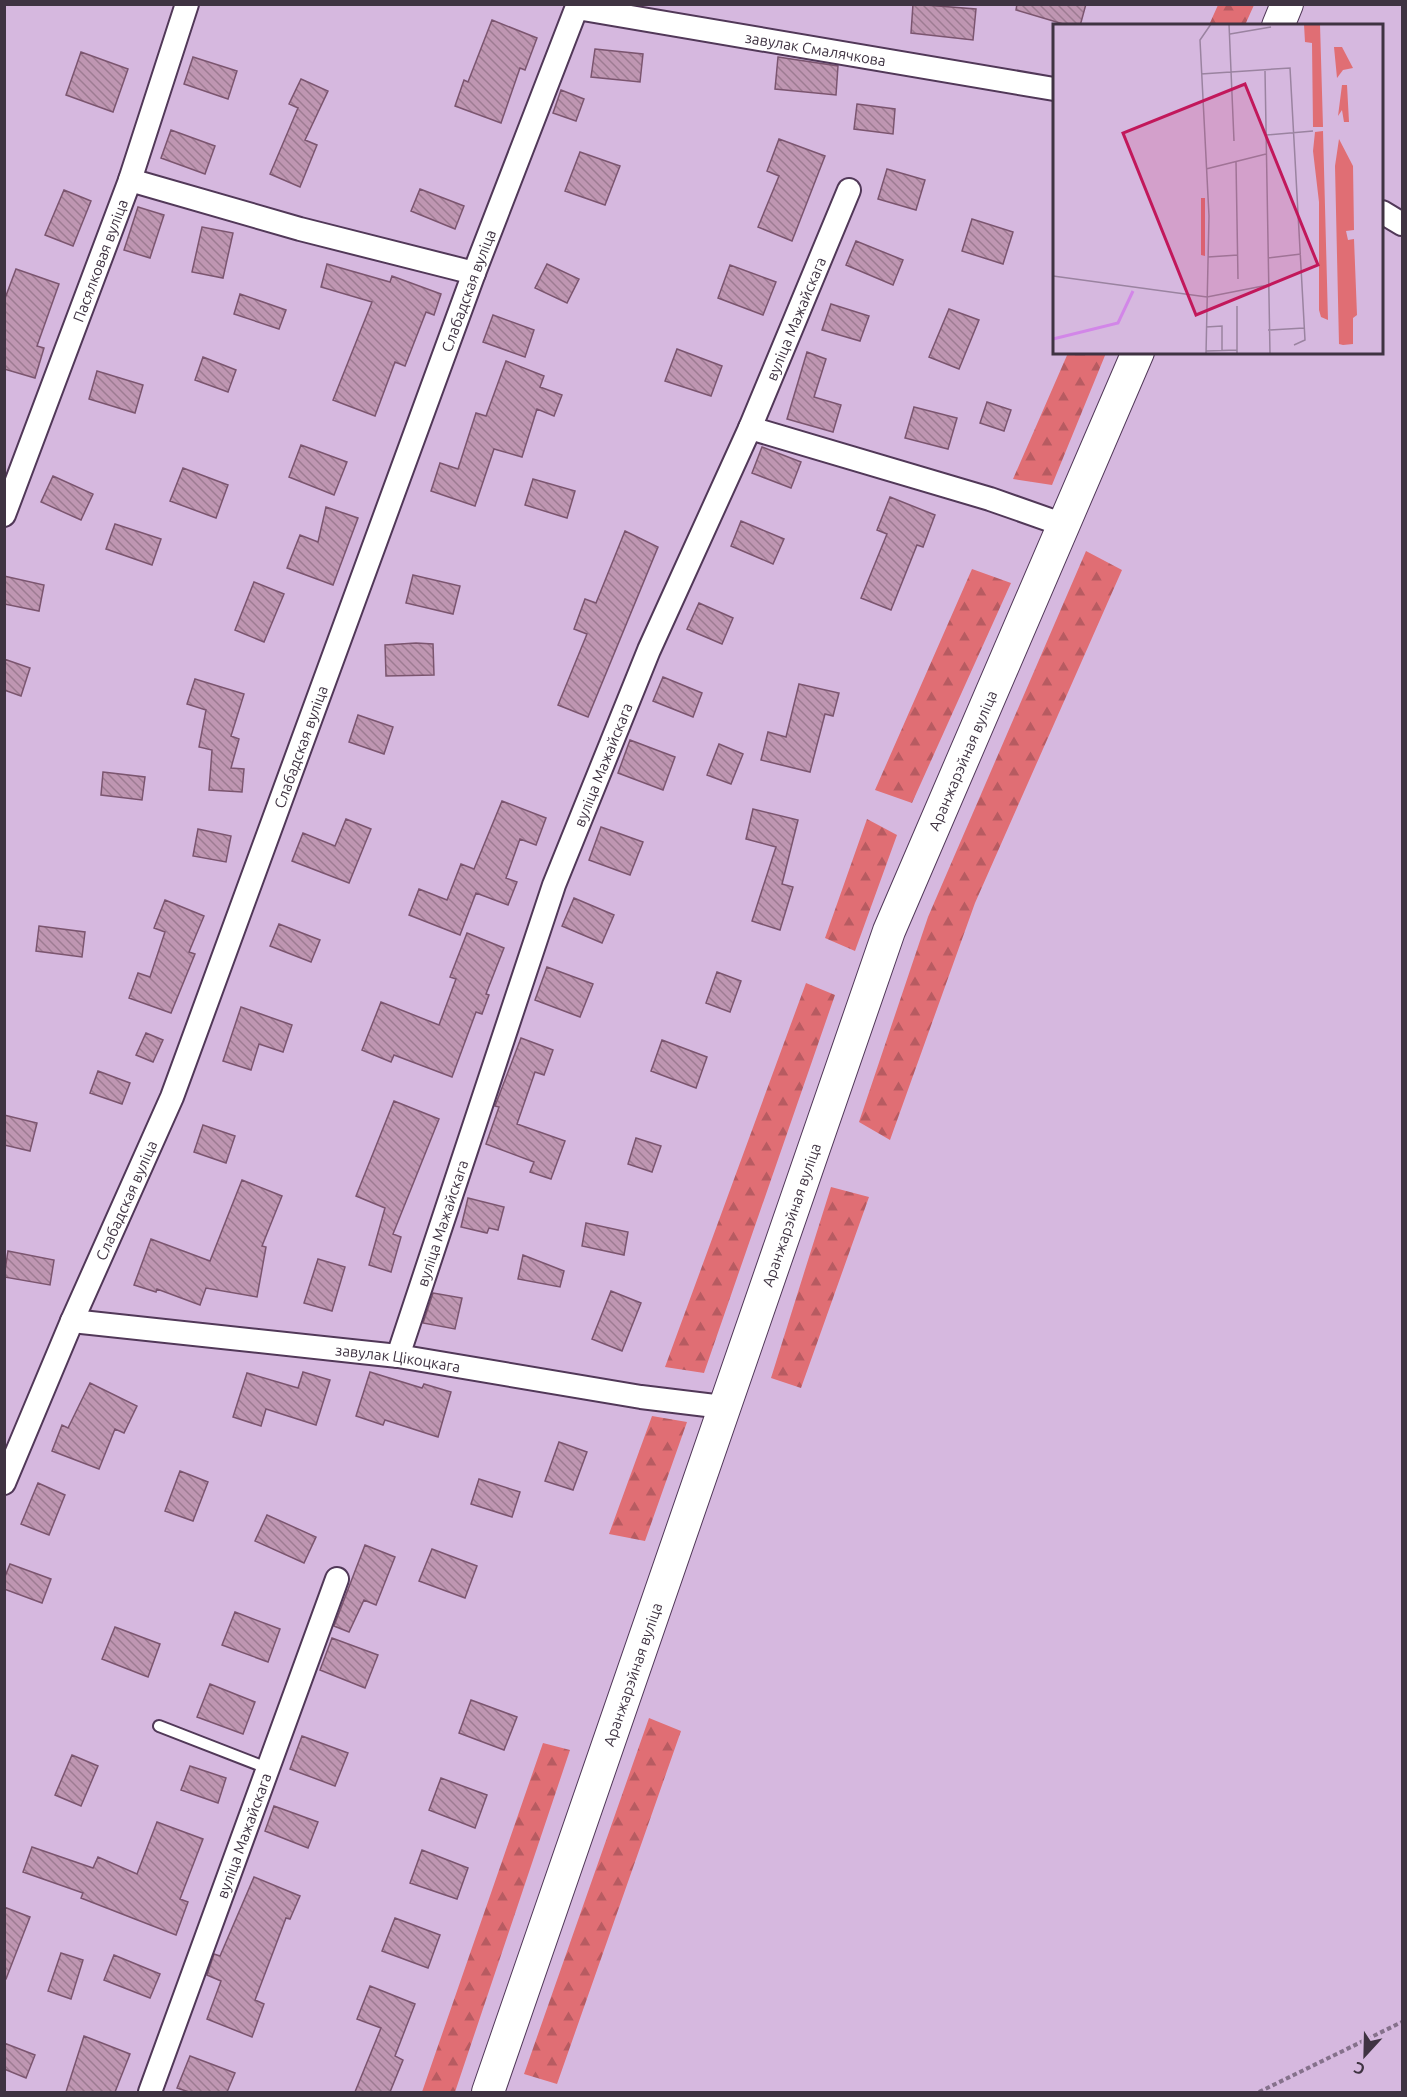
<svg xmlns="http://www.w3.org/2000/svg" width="1407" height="2097" viewBox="0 0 1407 2097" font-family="Ubuntu,sans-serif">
  <defs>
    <pattern id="forest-firs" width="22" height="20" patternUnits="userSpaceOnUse" patternTransform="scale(1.5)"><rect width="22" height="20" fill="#e06e74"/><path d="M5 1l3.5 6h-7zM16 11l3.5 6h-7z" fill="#b75b61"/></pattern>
    <pattern id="building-back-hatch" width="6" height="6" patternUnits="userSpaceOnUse" patternTransform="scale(1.5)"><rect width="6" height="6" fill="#bf96b2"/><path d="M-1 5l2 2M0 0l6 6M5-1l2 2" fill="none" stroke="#9d7b92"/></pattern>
  </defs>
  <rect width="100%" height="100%" fill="#d6b8df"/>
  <path fill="url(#forest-firs)" d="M 1218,5 L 1218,4 L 1254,5 L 1245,25 L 1209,25 Z
    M 1068,353 L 1106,353 L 1052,485 L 1013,479 Z
    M 1086,551 L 1122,570 L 975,903 L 890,1140 L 859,1122 L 928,917 Z
    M 972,569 L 1011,583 L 912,803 L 875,790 Z
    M 867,819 L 897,835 L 855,951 L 825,938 Z
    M 806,983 L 835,995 L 704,1373 L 665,1367 Z
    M 831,1187 L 869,1197 L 801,1388 L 771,1378 Z
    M 652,1416 L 687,1422 L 645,1541 L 609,1534 Z
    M 649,1718 L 681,1731 L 557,2084 L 524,2074 Z
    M 543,1743 L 570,1750 L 455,2092 L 422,2092 Z"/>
  <path fill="url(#building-back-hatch)" stroke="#7b556f" stroke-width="1.5" d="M 913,4 L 976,9 L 973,40 L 911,33 Z
    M 1017,4 L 1086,4 L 1080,26 L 1070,26 L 1016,10 Z
    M 492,20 L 537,38 L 525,70 L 520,68 L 501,123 L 455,106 L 464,80 L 468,82 Z
    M 595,49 L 643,54 L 640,82 L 591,77 Z
    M 81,52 L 128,69 L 113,112 L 66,95 Z
    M 193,57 L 237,71 L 228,99 L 184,84 Z
    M 778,57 L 838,66 L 836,95 L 775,89 Z
    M 301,79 L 328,91 L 305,140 L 317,145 L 300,187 L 270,174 L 298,108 L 289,104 Z
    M 561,90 L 584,99 L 576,121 L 553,113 Z
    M 857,104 L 895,109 L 893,134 L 854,129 Z
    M 171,130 L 215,146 L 205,174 L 161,158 Z
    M 779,139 L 825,156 L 792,241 L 758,227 L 779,176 L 767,171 Z
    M 580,152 L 620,166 L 605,205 L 565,191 Z
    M 887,169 L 925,180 L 916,210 L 878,199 Z
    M 420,189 L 464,206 L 455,229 L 411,211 Z
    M 64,190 L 91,201 L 73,246 L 45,235 Z
    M 138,207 L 164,215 L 150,258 L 124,250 Z
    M 972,219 L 1013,232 L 1003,264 L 962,251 Z
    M 202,227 L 233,233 L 223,278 L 192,272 Z
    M 856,241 L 903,260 L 893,285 L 846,265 Z
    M 327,264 L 390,282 L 392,276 L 441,294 L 434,315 L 426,312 L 405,366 L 395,362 L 375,416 L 333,400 L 372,302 L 321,287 Z
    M 547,264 L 579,279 L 567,303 L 535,288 Z
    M 730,265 L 776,282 L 763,315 L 718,298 Z
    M 16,269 L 59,284 L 37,346 L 44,348 L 35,378 L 4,369 L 4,301 Z
    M 240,294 L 286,310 L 279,329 L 234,314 Z
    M 831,304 L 869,316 L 860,341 L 822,330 Z
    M 949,309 L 979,320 L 959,369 L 929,357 Z
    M 493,315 L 534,330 L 525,357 L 483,342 Z
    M 677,349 L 722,366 L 711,396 L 665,381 Z
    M 807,352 L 826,359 L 814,397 L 841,405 L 833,432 L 787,419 Z
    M 203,357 L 236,370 L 228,392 L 195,380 Z
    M 506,361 L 544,376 L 540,387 L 562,395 L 554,416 L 537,409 L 522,457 L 494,449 L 475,506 L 431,491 L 440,463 L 458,469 L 476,413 L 486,416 Z
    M 97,371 L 143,385 L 135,413 L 89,399 Z
    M 987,402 L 1011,410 L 1004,431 L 980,423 Z
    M 914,407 L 957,418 L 948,449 L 905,438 Z
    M 301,445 L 347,462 L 334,495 L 289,477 Z
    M 762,447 L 801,462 L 791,488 L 752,473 Z
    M 183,468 L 228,485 L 216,518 L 170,501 Z
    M 53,476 L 93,494 L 81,520 L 41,502 Z
    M 533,479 L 575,491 L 567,518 L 525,505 Z
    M 890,497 L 935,515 L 923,547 L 917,545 L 891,610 L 861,598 L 887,534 L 877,530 Z
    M 326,507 L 358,518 L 333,585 L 287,568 L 300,535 L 318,542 Z
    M 741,521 L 784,539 L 773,564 L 731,546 Z
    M 115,524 L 161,539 L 152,565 L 106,549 Z
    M 625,531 L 658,547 L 588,717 L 558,705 L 587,634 L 574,629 L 585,599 L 596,603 Z
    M 413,575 L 460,586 L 453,614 L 406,603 Z
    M 4,576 L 44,585 L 39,611 L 4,604 Z
    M 254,582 L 284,594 L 264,642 L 235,630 Z
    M 699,603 L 733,618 L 722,644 L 687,629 Z
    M 416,643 L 433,644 L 434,675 L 386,676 L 385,645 Z
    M 4,659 L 30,668 L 21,696 L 4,690 Z
    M 663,677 L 702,693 L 693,717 L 653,701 Z
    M 195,679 L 244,694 L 231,736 L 239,739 L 231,768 L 244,769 L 242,792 L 209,790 L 212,750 L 199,747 L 206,710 L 187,704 Z
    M 799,684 L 839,693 L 833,716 L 825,714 L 810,772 L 761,760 L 768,732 L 786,737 Z
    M 358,715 L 393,727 L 384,754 L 349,742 Z
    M 630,740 L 675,757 L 663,790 L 618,773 Z
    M 719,744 L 743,754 L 731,784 L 707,775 Z
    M 103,772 L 145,777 L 142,800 L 101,795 Z
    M 502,801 L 546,818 L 536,845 L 520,839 L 506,878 L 517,882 L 508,905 L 476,893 L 460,935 L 409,915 L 419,889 L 447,900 L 461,864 L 474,869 Z
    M 753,809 L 798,820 L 782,884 L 793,887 L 780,930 L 752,921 L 776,847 L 746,839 Z
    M 346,819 L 371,829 L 349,883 L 292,861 L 303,833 L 335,846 Z
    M 601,827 L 643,842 L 630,875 L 589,860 Z
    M 198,829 L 231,836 L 226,862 L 193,856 Z
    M 574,898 L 614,915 L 602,943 L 562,926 Z
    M 165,900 L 204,916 L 189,952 L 195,954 L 171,1013 L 129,998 L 138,973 L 150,977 L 165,932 L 154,928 Z
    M 279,924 L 320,940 L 311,962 L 270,946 Z
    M 39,926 L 85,932 L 82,957 L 36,951 Z
    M 467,933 L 504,948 L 486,994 L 489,995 L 482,1014 L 476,1012 L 452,1077 L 394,1055 L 391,1062 L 362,1050 L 381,1002 L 439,1025 L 456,979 L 450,977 Z
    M 547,967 L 593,984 L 580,1017 L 535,1000 Z
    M 717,972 L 741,981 L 730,1012 L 706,1003 Z
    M 241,1007 L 292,1025 L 283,1052 L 259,1044 L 251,1070 L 223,1061 Z
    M 146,1033 L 163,1040 L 153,1062 L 136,1055 Z
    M 521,1038 L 553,1050 L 544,1075 L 535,1072 L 517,1124 L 565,1141 L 551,1179 L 530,1172 L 534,1162 L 486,1144 L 499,1107 L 495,1106 Z
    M 662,1040 L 707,1057 L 696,1088 L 651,1071 Z
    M 98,1071 L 130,1083 L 122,1104 L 90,1093 Z
    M 394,1101 L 439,1119 L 393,1234 L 401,1237 L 391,1272 L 369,1265 L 385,1208 L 356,1196 Z
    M 4,1115 L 37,1123 L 30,1151 L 4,1145 Z
    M 203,1125 L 235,1136 L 226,1163 L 194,1152 Z
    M 636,1138 L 661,1146 L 652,1172 L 628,1164 Z
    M 242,1180 L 282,1196 L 262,1246 L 266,1247 L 257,1297 L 206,1288 L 200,1305 L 157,1289 L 156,1292 L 134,1285 L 151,1239 L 210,1261 Z
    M 468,1198 L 504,1207 L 498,1230 L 489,1228 L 487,1233 L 461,1227 Z
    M 586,1223 L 628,1232 L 624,1255 L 582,1246 Z
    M 8,1251 L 54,1260 L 50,1285 L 4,1277 Z
    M 523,1255 L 564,1271 L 560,1287 L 518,1279 Z
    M 318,1259 L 345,1267 L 332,1311 L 304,1303 Z
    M 611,1291 L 641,1303 L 622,1351 L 592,1339 Z
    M 433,1293 L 462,1298 L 455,1329 L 423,1323 Z
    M 303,1372 L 330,1380 L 316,1425 L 266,1409 L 261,1426 L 233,1417 L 247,1373 L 298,1388 Z
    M 370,1372 L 422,1388 L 424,1384 L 451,1392 L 438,1437 L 385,1420 L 383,1425 L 356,1416 Z
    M 90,1383 L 137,1406 L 124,1433 L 115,1429 L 99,1469 L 52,1451 L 62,1425 L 68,1428 Z
    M 559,1442 L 587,1452 L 573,1490 L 545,1481 Z
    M 180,1471 L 208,1482 L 193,1521 L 165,1511 Z
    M 479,1479 L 520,1492 L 512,1517 L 471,1504 Z
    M 38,1483 L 65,1495 L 49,1535 L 21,1524 Z
    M 267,1515 L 316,1537 L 304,1563 L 255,1541 Z
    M 365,1545 L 395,1557 L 376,1605 L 364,1600 L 349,1632 L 334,1626 Z
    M 432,1549 L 477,1566 L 465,1598 L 419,1581 Z
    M 10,1564 L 51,1579 L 42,1603 L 4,1589 L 4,1579 Z
    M 235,1612 L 280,1629 L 268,1662 L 222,1645 Z
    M 115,1627 L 160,1644 L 148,1677 L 102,1659 Z
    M 332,1638 L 378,1655 L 365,1688 L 320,1670 Z
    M 210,1684 L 255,1702 L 243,1734 L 197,1717 Z
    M 471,1700 L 517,1717 L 504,1750 L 459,1733 Z
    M 302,1736 L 348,1753 L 335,1786 L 290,1769 Z
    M 72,1755 L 98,1766 L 81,1806 L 55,1795 Z
    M 190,1766 L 226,1778 L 218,1803 L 181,1790 Z
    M 441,1778 L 487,1795 L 475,1828 L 429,1810 Z
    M 274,1806 L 318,1822 L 308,1848 L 265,1831 Z
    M 157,1822 L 203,1839 L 180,1899 L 188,1902 L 176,1935 L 81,1898 L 83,1893 L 23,1872 L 32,1847 L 93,1868 L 98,1857 L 137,1874 Z
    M 422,1850 L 468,1868 L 457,1899 L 410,1883 Z
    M 254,1877 L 300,1896 L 290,1919 L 286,1918 L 255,2000 L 264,2004 L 252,2037 L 207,2019 L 221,1981 L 207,1975 L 214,1954 L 220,1956 Z
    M 4,1907 L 30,1917 L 6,1979 L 4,1979 Z
    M 395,1918 L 440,1935 L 428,1968 L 382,1951 Z
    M 61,1953 L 83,1960 L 71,1999 L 48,1991 Z
    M 114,1955 L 160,1974 L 150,1998 L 104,1980 Z
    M 370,1986 L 415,2004 L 395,2056 L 403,2060 L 390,2092 L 355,2092 L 381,2028 L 357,2019 Z
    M 84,2036 L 130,2054 L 115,2092 L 66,2092 Z
    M 4,2043 L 35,2055 L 26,2078 L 4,2069 Z
    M 190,2056 L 235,2073 L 227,2092 L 189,2092 L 177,2088 Z"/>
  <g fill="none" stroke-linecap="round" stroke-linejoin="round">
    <defs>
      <path id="service" d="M 159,1726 L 267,1768"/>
      <g id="minor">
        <path id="s1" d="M 577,8 L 1054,89"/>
        <path d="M 130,180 L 300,229 L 474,273"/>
        <path d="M 1382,212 L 1402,224"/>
        <path d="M 750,428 L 990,499 L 1064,525"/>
        <path id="s2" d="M 4,515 L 130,180 L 187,4"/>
        <path id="s3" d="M 72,1321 L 398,1356 L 641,1397 L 723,1407"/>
        <path id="s4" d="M 398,1356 L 554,885 L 649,650 L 750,428 L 849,190"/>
        <path id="s5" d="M 4,1483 L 72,1321 L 172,1097 L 474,273 L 578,4"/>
        <path id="s6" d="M 150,2092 L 337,1579"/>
      </g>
      <g id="secondary">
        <path d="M 1278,26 L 1287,4"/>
        <path id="s7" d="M 488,2092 L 889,931 L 1138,352"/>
      </g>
    </defs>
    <use href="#service" stroke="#513858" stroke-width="14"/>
    <use href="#minor" stroke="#513858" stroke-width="26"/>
    <use href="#secondary" stroke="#513858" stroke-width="34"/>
    <path stroke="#85718b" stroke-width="4" stroke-dasharray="4.5 3" stroke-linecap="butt" d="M 1259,2092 L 1402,2022"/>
    <use href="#service" stroke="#fff" stroke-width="10"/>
    <use href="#minor" stroke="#fff" stroke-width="22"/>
    <use href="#secondary" stroke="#fff" stroke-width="32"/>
  </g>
  <g text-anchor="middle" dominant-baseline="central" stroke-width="5" stroke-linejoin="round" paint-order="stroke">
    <g font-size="15" fill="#3f3342" stroke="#d6b8df">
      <text stroke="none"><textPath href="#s1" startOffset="242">завулак Смалячкова</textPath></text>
      <text stroke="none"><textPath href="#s2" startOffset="272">Пасялковая вуліца</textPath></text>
      <text stroke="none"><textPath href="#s5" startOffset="1280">Слабадская вуліца</textPath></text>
      <text stroke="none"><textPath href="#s4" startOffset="1112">вуліца Мажайскага</textPath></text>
      <text stroke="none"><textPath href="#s5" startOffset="794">Слабадская вуліца</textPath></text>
      <text stroke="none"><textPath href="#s7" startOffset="1414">Аранжарэйная вуліца</textPath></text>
      <text stroke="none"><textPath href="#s4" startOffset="626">вуліца Мажайскага</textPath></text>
      <text stroke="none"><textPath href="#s5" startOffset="308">Слабадская вуліца</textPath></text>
      <text stroke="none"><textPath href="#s7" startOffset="928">Аранжарэйная вуліца</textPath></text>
      <text stroke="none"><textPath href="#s4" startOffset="140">вуліца Мажайскага</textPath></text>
      <text stroke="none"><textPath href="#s3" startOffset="328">завулак Цікоцкага</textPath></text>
      <text stroke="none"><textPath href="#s7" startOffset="442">Аранжарэйная вуліца</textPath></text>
      <text stroke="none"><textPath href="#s6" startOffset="273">вуліца Мажайскага</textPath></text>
    </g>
  </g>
  <g transform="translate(1053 24)">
    <rect width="330" height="330" fill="#d6b8df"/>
    <path d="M 251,0 L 267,0 L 270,103 L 260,103 L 259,19 L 252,18 ZM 281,23 L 289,23 L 300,44 L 290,46 L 284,54 ZM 289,61 L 294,61 L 296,98 L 291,98 L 289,86 L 285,92 ZM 270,107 L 275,296 L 268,293 L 266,286 L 266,178 L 260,127 L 262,108 ZM 286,115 L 300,142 L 301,206 L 293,207 L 295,216 L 301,215 L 304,291 L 300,294 L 300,320 L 290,321 L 286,320 L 282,142 ZM 148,174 L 152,174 L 152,232 L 148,231 Z" fill="#e06e74"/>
    <path fill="none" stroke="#d286e8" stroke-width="3" d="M 0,315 L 65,299 L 80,267"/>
    <path fill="none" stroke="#9a83a0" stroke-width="1.5" d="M 176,0 L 181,117M 177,10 L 218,3M 212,47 L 217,330M 148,50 L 237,44 L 252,316 L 241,321M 213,111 L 260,107M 183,138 L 185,255M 153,145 L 213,130M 155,233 L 185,231M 215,234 L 248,230M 0,252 L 154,273 L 215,261M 184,282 L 184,330M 153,303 L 169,302 L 169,327M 215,306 L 251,304M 153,327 L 184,326M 153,330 L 156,192 L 147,16 L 158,0"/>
    <path fill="#c2185b" fill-opacity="0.15" stroke="#c2185b" stroke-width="3" d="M 192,60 L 265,241 L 143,291 L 70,109 Z"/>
    <rect width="330" height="330" fill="none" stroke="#3f3342" stroke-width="3"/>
  </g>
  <rect width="1407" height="2097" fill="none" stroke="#3f3342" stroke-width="12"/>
  <g transform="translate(1365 2055) rotate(202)" stroke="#d6b8df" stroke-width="4.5" paint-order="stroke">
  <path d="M0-4.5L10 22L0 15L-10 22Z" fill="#3f3342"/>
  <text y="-9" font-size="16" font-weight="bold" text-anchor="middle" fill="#3f3342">С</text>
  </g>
</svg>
